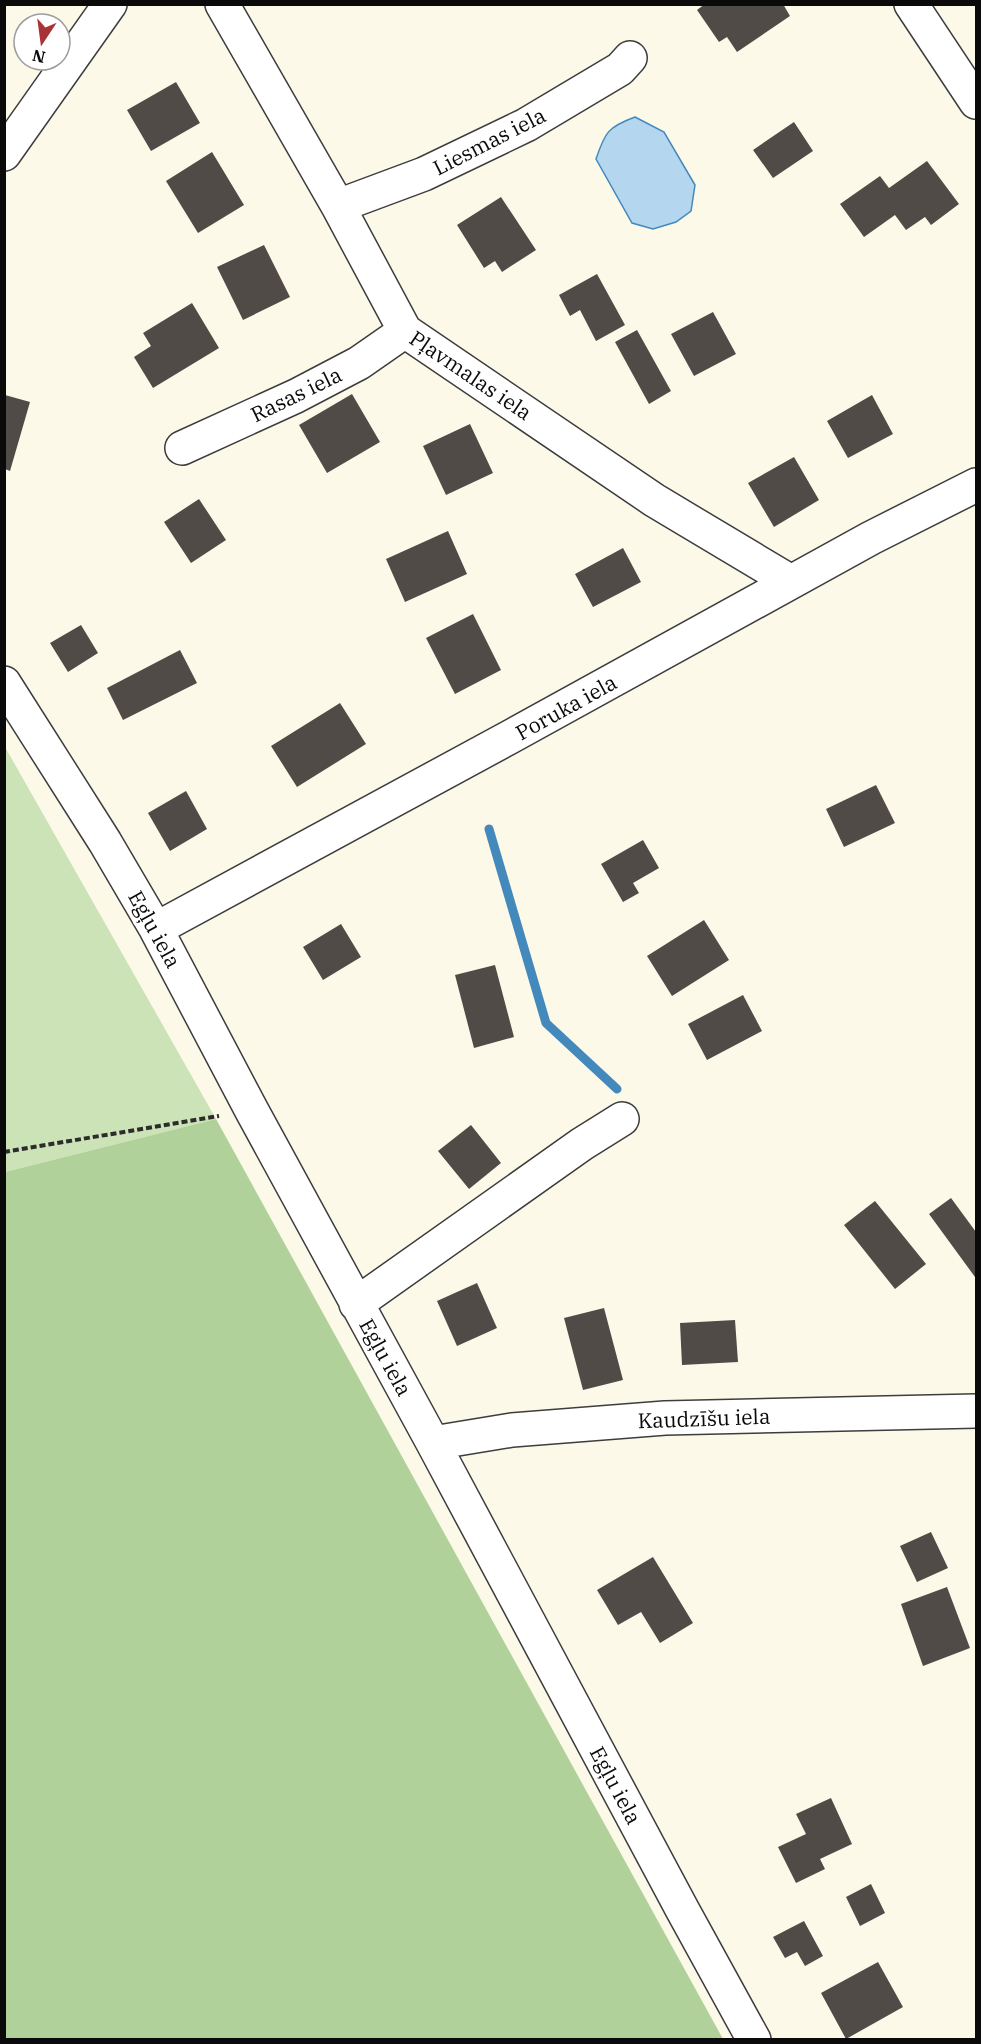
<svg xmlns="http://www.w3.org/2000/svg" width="981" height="2044" viewBox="0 0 981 2044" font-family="'IBM Plex Serif',serif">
  <rect width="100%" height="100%" fill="#fcf9e9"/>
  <path fill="#cce2b7" d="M 5,747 L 216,1119 L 5,1172 Z"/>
  <path fill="#b0d199" d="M 216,1119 L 723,2039 L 5,2039 L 5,1172 Z"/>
  <path fill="#b4d6ee" stroke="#4389bc" stroke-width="1.5" d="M 635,117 L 664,132 L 695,185 L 691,211 L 676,222 L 653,229 L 632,223 L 596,159 C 605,132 608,127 635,117 Z"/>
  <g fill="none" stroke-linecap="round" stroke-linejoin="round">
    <path stroke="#4389bc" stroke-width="9" d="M 489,829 L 546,1023 L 617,1089"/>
  </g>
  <path fill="#514b47" d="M 705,4 L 783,4 L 790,16 L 737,52 L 727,37 L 719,42 L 697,10 Z
    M 176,82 L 200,123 L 151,151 L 127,110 Z
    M 794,122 L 813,151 L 773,178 L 753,150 Z
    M 212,152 L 244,205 L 198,233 L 166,181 Z
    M 927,161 L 959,204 L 931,225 L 925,217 L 906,230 L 895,215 L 864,237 L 840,204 L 880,176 L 889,188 Z
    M 501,197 L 536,250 L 502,272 L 495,261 L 484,268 L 457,225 Z
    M 264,245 L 290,297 L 243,320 L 217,267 Z
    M 597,274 L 625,325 L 596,341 L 580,310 L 570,316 L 559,295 Z
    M 192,303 L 219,348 L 153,388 L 134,357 L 151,346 L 143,333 Z
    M 713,312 L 736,354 L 694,376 L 671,334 Z
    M 637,330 L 671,391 L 649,404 L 615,342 Z
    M 352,394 L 380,442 L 327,473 L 299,425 Z
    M 5,395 L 30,402 L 10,471 L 5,469 Z
    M 872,395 L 893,434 L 848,458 L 827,421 Z
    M 470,424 L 493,473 L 446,495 L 423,446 Z
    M 794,457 L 819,500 L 774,527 L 748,483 Z
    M 199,499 L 226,540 L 191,563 L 164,522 Z
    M 448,531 L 467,574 L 405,602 L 386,559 Z
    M 623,548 L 641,582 L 593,607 L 575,574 Z
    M 473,614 L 501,670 L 455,694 L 426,638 Z
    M 81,625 L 98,653 L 68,672 L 50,643 Z
    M 180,650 L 197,683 L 123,720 L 107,688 Z
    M 340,703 L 366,744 L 297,787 L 271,746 Z
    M 876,785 L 895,823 L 844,847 L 826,809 Z
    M 186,791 L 207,829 L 170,851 L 148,813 Z
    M 643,840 L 659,868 L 633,883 L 639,893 L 623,902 L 601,864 Z
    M 704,920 L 729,960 L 672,996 L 647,956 Z
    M 341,924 L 361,957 L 323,980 L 303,947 Z
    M 495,965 L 514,1037 L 474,1048 L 455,975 Z
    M 743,995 L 762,1031 L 707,1060 L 688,1024 Z
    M 471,1125 L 501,1163 L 469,1189 L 438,1151 Z
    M 951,1198 L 976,1232 L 976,1275 L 975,1277 L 929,1214 Z
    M 875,1201 L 926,1264 L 895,1289 L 844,1225 Z
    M 477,1283 L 497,1328 L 457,1346 L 437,1301 Z
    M 604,1308 L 623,1380 L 583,1390 L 564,1318 Z
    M 735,1320 L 738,1362 L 682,1365 L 680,1323 Z
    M 931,1532 L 948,1568 L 917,1582 L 900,1546 Z
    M 653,1557 L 693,1623 L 660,1643 L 641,1612 L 618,1625 L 597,1590 Z
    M 947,1587 L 970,1648 L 923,1666 L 901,1604 Z
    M 831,1798 L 852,1844 L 820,1859 L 825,1869 L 796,1883 L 778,1847 L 806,1834 L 796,1814 Z
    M 871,1884 L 885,1913 L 860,1926 L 846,1897 Z
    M 804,1921 L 823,1956 L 805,1966 L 797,1952 L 785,1958 L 773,1937 Z
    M 878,1962 L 903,2007 L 846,2039 L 821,1993 Z"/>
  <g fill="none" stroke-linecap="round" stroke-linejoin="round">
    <defs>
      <path id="minor" d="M 222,4 L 338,206 L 405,331 L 654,500 L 791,582
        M 911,4 L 976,102
        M 4,154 L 110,4
        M 338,206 L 424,174 L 526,125 L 620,69 L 630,58
        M 182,448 L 296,396 L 359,363 L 405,331
        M 4,683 L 105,842 L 156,929 L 252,1111 L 433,1443 L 682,1909 L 754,2040
        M 156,929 L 510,737 L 871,538 L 976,485
        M 356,1304 L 582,1144 L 622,1119
        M 433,1443 L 512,1430 L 665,1418 L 976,1411"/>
    </defs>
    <use href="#minor" stroke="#3d3d3d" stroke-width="36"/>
    <path stroke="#2c2c2c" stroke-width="4" stroke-dasharray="6 3" stroke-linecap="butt" d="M 4,1152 L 219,1116"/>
    <use href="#minor" stroke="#fff" stroke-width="33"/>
  </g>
  <g text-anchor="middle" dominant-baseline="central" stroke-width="6" stroke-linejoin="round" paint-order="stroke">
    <g font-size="21" fill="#0a0a0a" stroke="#fff">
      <text transform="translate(489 141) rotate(-27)">Liesmas iela</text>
      <text transform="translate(471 375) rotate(34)">Pļavmalas iela</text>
      <text transform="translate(296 394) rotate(-26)">Rasas iela</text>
      <text transform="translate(566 707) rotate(-29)">Poruka iela</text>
      <text transform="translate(155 929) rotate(61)">Egļu iela</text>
      <text transform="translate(386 1357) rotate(61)">Egļu iela</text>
      <text transform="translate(704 1418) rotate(-2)">Kaudzīšu iela</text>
      <text transform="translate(616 1785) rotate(62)">Egļu iela</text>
    </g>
  </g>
  <rect width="981" height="2044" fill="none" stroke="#0a0a0a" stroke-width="12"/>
  <g transform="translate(42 42) rotate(193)"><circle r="28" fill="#ffffff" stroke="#9d9d9d" stroke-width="1.5"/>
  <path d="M0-4.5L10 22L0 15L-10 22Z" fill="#a83336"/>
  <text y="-9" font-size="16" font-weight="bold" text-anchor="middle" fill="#0a0a0a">N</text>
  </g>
</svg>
